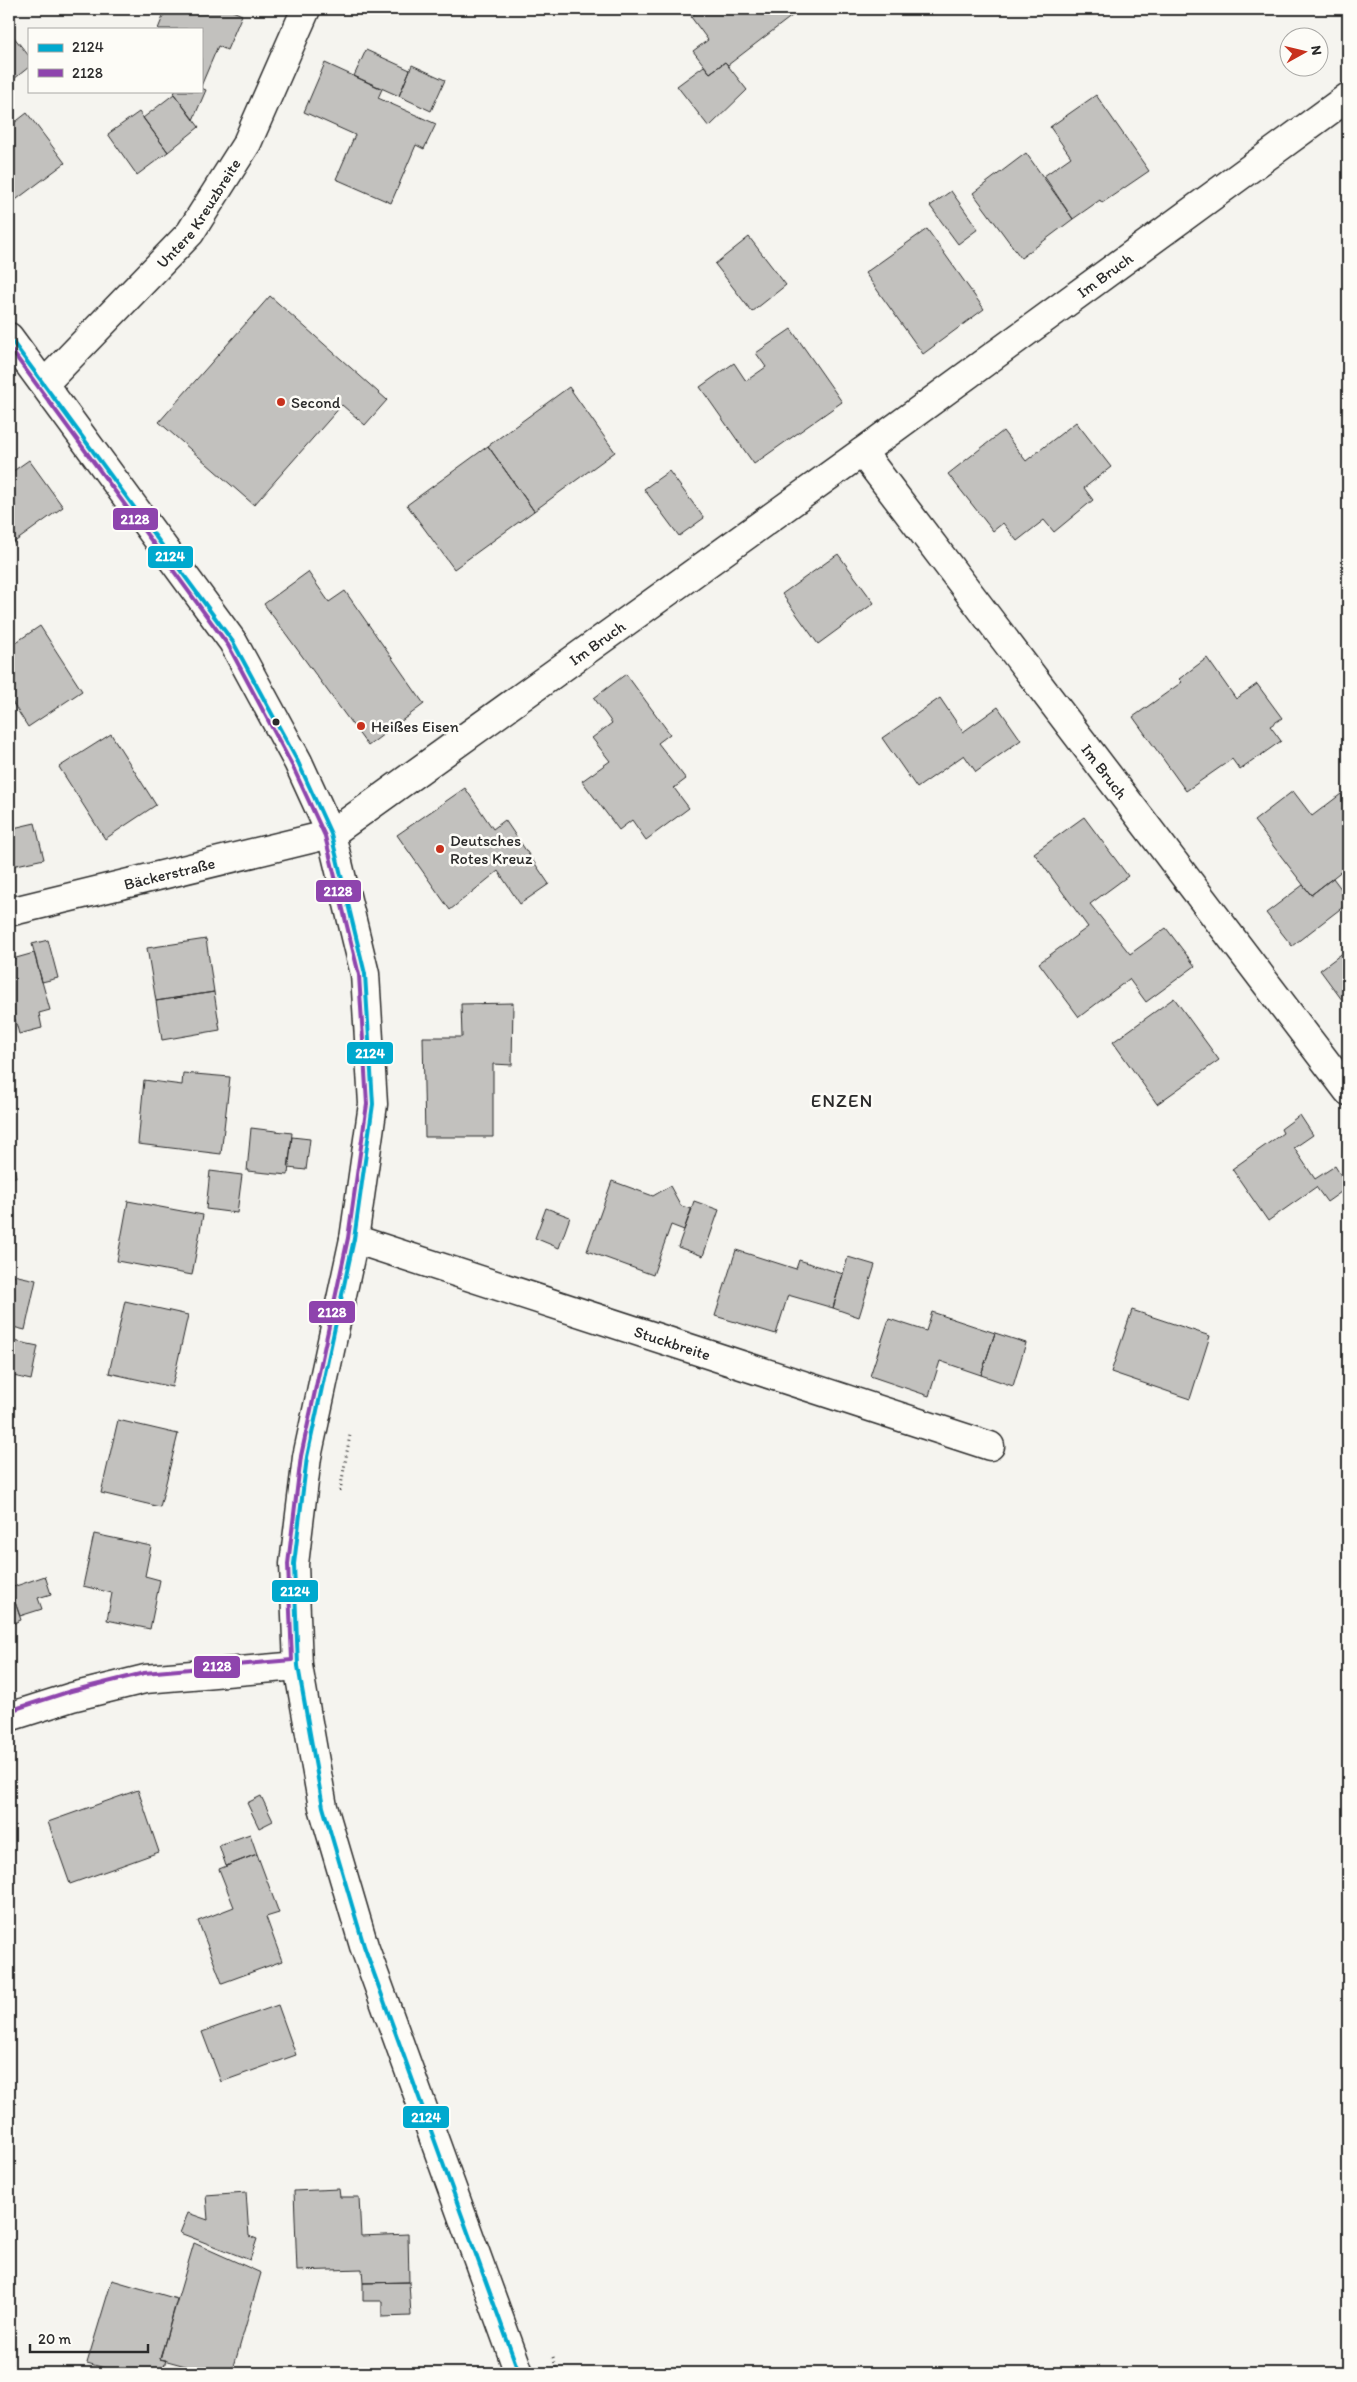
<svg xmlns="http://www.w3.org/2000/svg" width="1357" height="2382" viewBox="0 0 1357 2382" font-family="Itim,sans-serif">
  <rect width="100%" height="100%" fill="#f5f4ef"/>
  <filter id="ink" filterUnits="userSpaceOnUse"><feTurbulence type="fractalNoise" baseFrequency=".02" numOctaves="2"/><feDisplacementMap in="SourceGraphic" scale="10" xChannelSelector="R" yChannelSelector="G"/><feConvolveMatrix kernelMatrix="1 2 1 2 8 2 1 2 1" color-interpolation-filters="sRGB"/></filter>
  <g filter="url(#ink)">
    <path fill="#c2c1be" stroke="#2b2b2b" d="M 152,9 L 228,9 L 242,15 L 227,50 L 218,46 L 201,86 L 201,29 L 158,29 L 164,14 Z
      M 701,9 L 801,9 L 728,65 L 725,62 L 710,73 L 693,51 L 708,40 L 691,17 Z
      M 13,36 L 29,56 L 29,67 L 9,83 L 9,39 Z
      M 366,50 L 410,70 L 399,96 L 354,76 Z
      M 725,62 L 747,90 L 709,127 L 677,86 L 704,66 L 710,73 Z
      M 325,63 L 382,89 L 378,98 L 436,124 L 424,149 L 416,145 L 391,203 L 336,179 L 355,135 L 304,112 Z
      M 412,65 L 445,80 L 431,111 L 399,96 Z
      M 201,88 L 206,90 L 193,120 L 174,94 L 175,91 L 201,91 Z
      M 174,94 L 199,127 L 168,152 L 143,118 Z
      M 1096,95 L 1149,171 L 1102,203 L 1100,200 L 1073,219 L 1044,176 L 1071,157 L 1050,127 Z
      M 139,112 L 168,152 L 137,175 L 108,134 Z
      M 27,113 L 65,163 L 9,205 L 9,127 Z
      M 1026,153 L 1073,219 L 1021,258 L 973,193 Z
      M 951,191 L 978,229 L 958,244 L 930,206 Z
      M 927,229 L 984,309 L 923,354 L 865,273 Z
      M 749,237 L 786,285 L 752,312 L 715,264 Z
      M 270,296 L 387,400 L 365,425 L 342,405 L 254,505 L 159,422 Z
      M 791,329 L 842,402 L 754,464 L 700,387 L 734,363 L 746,381 L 766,367 L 756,353 Z
      M 569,387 L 615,452 L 534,511 L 488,446 Z
      M 1076,422 L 1111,467 L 1084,488 L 1093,500 L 1054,532 L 1044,520 L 1017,541 L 1003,523 L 993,531 L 948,474 L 1003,431 L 1026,461 Z
      M 488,446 L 534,511 L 454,569 L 407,505 Z
      M 29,460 L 63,507 L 9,546 L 9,474 Z
      M 669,471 L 704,518 L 679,536 L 644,489 Z
      M 838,554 L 874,603 L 818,644 L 782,594 Z
      M 308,572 L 329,602 L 345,591 L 424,704 L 368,746 L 264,604 Z
      M 40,626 L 82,691 L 28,727 L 9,697 L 9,647 Z
      M 1207,658 L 1236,699 L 1257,684 L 1282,718 L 1270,726 L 1281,741 L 1240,770 L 1232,759 L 1186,791 L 1133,717 L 1182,682 L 1179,679 Z
      M 626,674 L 670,734 L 658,743 L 686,779 L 674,788 L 689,808 L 646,840 L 632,820 L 619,830 L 582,781 L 610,761 L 592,738 L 612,723 L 594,698 Z
      M 940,698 L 963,732 L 998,707 L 1021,740 L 976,772 L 964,755 L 917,788 L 882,738 Z
      M 111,734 L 156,805 L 105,839 L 59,767 Z
      M 465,788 L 493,829 L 505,820 L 549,884 L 520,904 L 498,871 L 450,910 L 397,835 Z
      M 1293,791 L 1312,816 L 1341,794 L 1348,804 L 1348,866 L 1311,895 L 1254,821 Z
      M 1084,817 L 1128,876 L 1090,904 L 1130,954 L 1166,928 L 1195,966 L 1146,1002 L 1129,979 L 1079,1017 L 1039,963 L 1088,927 L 1034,853 Z
      M 35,823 L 44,859 L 12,866 L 9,851 L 9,829 Z
      M 1333,878 L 1348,898 L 1348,903 L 1292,946 L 1266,913 L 1303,885 L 1311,895 Z
      M 206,939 L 214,992 L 156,1001 L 147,948 Z
      M 48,940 L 58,978 L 42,982 L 32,944 Z
      M 1348,949 L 1348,1008 L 1320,970 Z
      M 34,953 L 50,1010 L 39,1013 L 42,1028 L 19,1034 L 15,1019 L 9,1021 L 9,960 Z
      M 214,992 L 220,1030 L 162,1040 L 156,1001 Z
      M 1174,998 L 1219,1060 L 1157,1104 L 1113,1042 Z
      M 513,1003 L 512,1065 L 493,1064 L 493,1137 L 425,1137 L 423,1037 L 462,1037 L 461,1004 Z
      M 183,1073 L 230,1077 L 221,1154 L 138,1144 L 144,1080 L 182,1085 Z
      M 1300,1115 L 1313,1135 L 1294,1148 L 1315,1179 L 1335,1166 L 1348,1187 L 1327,1202 L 1316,1187 L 1268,1221 L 1232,1169 L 1283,1133 L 1281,1129 Z
      M 251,1128 L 292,1133 L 288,1175 L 247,1171 Z
      M 292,1137 L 310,1139 L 306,1170 L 288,1168 Z
      M 9,1144 L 16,1177 L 9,1178 Z
      M 210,1171 L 242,1175 L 237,1213 L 206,1209 Z
      M 612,1181 L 653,1196 L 670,1186 L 681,1206 L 692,1209 L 684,1230 L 671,1225 L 653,1275 L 587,1251 Z
      M 128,1201 L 203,1215 L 192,1275 L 117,1261 Z
      M 694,1201 L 719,1210 L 703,1256 L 678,1247 Z
      M 546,1208 L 570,1217 L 559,1248 L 535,1238 Z
      M 736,1250 L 796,1269 L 799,1260 L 843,1274 L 833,1308 L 788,1295 L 776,1334 L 715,1316 Z
      M 848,1257 L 875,1265 L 859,1317 L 833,1308 Z
      M 9,1274 L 36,1280 L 25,1330 L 9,1326 Z
      M 125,1301 L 188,1315 L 172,1387 L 109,1373 Z
      M 1132,1310 L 1210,1336 L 1190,1399 L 1111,1372 Z
      M 932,1312 L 995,1333 L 981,1375 L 940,1361 L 929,1396 L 870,1376 L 889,1319 L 926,1331 Z
      M 995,1333 L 1026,1343 L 1013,1386 L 981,1375 Z
      M 9,1340 L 38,1346 L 31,1380 L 9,1375 Z
      M 118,1420 L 178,1434 L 160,1507 L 101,1493 Z
      M 94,1534 L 151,1546 L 145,1576 L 160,1580 L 150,1629 L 107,1620 L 112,1593 L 83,1586 Z
      M 45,1576 L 51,1594 L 38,1598 L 42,1609 L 20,1616 L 10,1588 Z
      M 9,1585 L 21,1620 L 9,1625 Z
      M 138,1790 L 159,1852 L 70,1884 L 48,1822 Z
      M 261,1796 L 273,1821 L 259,1828 L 247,1803 Z
      M 250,1834 L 257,1854 L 226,1866 L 219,1845 Z
      M 257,1854 L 279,1913 L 266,1917 L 282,1961 L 222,1983 L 198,1921 L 234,1907 L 219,1869 Z
      M 278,2005 L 296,2055 L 221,2082 L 202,2032 Z
      M 9,2013 L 12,2013 L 9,2069 Z
      M 339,2189 L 340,2197 L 359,2197 L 361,2236 L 408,2234 L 409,2282 L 363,2283 L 362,2269 L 297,2271 L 294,2191 Z
      M 246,2192 L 249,2236 L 257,2239 L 250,2260 L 180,2233 L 188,2213 L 208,2220 L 206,2195 Z
      M 194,2243 L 261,2273 L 232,2373 L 211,2373 L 160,2359 Z
      M 112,2280 L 177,2299 L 160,2359 L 166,2360 L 162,2373 L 122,2373 L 87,2363 Z
      M 409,2282 L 411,2316 L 382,2317 L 382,2301 L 363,2301 L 363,2283 Z"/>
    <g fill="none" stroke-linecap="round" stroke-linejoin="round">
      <defs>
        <g id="minor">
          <path id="s1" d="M 44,384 L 190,233 L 247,143 L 306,9"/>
          <path id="s2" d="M 862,452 L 1348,1091"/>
          <path id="s3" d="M 9,912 L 331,834 L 862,452 L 1348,97"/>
          <path id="s4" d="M 354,1239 L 990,1446"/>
          <path d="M 9,1717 L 72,1697 L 145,1679 L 298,1666"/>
        </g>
        <path id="major" d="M 9,337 L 233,642 L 298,762 L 331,834 L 365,974 L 373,1104 L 354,1239 L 307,1457 L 294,1564 L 298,1666 L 323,1807 L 364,1946 L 519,2373"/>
      </defs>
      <use href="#minor" stroke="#2b2b2b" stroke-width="31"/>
      <use href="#major" stroke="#2b2b2b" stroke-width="31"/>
      <path stroke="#2b2b2b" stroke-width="3" stroke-dasharray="1 4" stroke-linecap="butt" d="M 340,1491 L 350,1435
        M 553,2357 L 558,2373"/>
      <use href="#minor" stroke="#fdfcf7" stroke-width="28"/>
      <use href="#major" stroke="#fdfcf7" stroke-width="28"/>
      <defs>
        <path id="bus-1" d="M 9,337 L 233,642 L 298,762 L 331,834 L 365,974 L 373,1104 L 354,1239 L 307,1457 L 294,1564 L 298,1666 L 323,1807 L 364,1946 L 519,2373"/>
        <path id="bus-2" d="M 9,347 L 228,645 L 292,765 L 325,836 L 359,975 L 367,1104 L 348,1238 L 301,1456 L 288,1564 L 292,1660 L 144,1673 L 71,1691 L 9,1711"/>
      </defs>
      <use href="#bus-1" stroke="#fdfcf7" stroke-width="8"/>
      <use href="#bus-2" stroke="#fdfcf7" stroke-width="8"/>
      <use href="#bus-1" stroke="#00a9ce" stroke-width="4"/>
      <use href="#bus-2" stroke="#8e44ad" stroke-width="4"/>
    </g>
  </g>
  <g fill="#c8321e" stroke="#fdfcf7" stroke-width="2">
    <circle cx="281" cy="402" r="5"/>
    <circle cx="361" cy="726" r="5"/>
    <circle cx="440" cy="849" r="5"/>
  </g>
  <circle fill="#2b2b2b" stroke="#fdfcf7" stroke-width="2" cx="276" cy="722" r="4.5"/>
  <g text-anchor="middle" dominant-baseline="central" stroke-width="5" stroke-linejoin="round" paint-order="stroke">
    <g font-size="16" fill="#2b2b2b" stroke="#fdfcf7">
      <text stroke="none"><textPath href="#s1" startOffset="231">Untere Kreuzbreite</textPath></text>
      <text stroke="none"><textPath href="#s3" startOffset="1286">Im Bruch</textPath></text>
      <text stroke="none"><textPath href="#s3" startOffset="659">Im Bruch</textPath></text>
      <text stroke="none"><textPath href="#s2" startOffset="401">Im Bruch</textPath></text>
      <text stroke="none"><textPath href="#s3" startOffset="165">Bäckerstraße</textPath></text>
      <text stroke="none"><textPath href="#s4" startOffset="335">Stuckbreite</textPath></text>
    </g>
    <g font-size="16" fill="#2b2b2b" stroke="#fdfcf7" text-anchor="start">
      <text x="291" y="402">Second</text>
      <text x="371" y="726">Heißes Eisen</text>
      <text x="450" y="840">Deutsches<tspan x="450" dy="18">Rotes Kreuz</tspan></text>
    </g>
    <g font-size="19" letter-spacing="1" fill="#2b2b2b" stroke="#fdfcf7">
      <text x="842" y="1100">ENZEN</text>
    </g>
  </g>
  <g stroke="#fdfcf7" stroke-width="2">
    <rect x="112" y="507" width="47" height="24" rx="5" fill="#8e44ad"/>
    <rect x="147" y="545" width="47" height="24" rx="5" fill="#00a9ce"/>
    <rect x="315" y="879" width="47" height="24" rx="5" fill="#8e44ad"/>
    <rect x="346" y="1041" width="48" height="24" rx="5" fill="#00a9ce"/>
    <rect x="308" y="1300" width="48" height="24" rx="5" fill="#8e44ad"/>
    <rect x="271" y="1579" width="48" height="24" rx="5" fill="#00a9ce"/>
    <rect x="193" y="1655" width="48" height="24" rx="5" fill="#8e44ad"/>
    <rect x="402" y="2105" width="48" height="24" rx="5" fill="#00a9ce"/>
  </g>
  <g font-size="14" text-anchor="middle" font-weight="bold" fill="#fff">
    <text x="135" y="524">2128</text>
    <text x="170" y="561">2124</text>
    <text x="338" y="896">2128</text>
    <text x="370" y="1058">2124</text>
    <text x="332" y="1317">2128</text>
    <text x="295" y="1596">2124</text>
    <text x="217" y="1671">2128</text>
    <text x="426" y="2122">2124</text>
  </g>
  <rect width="1357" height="2382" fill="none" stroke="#fdfcf7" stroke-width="30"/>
  <rect x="15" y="15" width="1327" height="2352" fill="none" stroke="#2b2b2b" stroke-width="2" filter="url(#ink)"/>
  <rect x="28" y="28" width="175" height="65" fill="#fdfcf7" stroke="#a9a8a5"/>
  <rect x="38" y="44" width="25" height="8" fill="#00a9ce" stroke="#a9a8a5"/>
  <text x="72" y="52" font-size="15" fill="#2b2b2b">2124</text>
  <rect x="38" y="69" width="25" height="8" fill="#8e44ad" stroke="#a9a8a5"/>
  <text x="72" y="78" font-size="15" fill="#2b2b2b">2128</text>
  <g transform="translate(1304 52) rotate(82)"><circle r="24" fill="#fdfcf7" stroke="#a9a8a5"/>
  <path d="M0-4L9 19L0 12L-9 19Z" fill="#c8321e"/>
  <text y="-8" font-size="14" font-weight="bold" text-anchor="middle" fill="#2b2b2b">N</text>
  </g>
  <path d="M30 2344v8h118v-8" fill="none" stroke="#2b2b2b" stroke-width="2.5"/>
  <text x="38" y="2344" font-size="15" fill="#2b2b2b" stroke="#fdfcf7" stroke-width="4" paint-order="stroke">20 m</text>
</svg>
